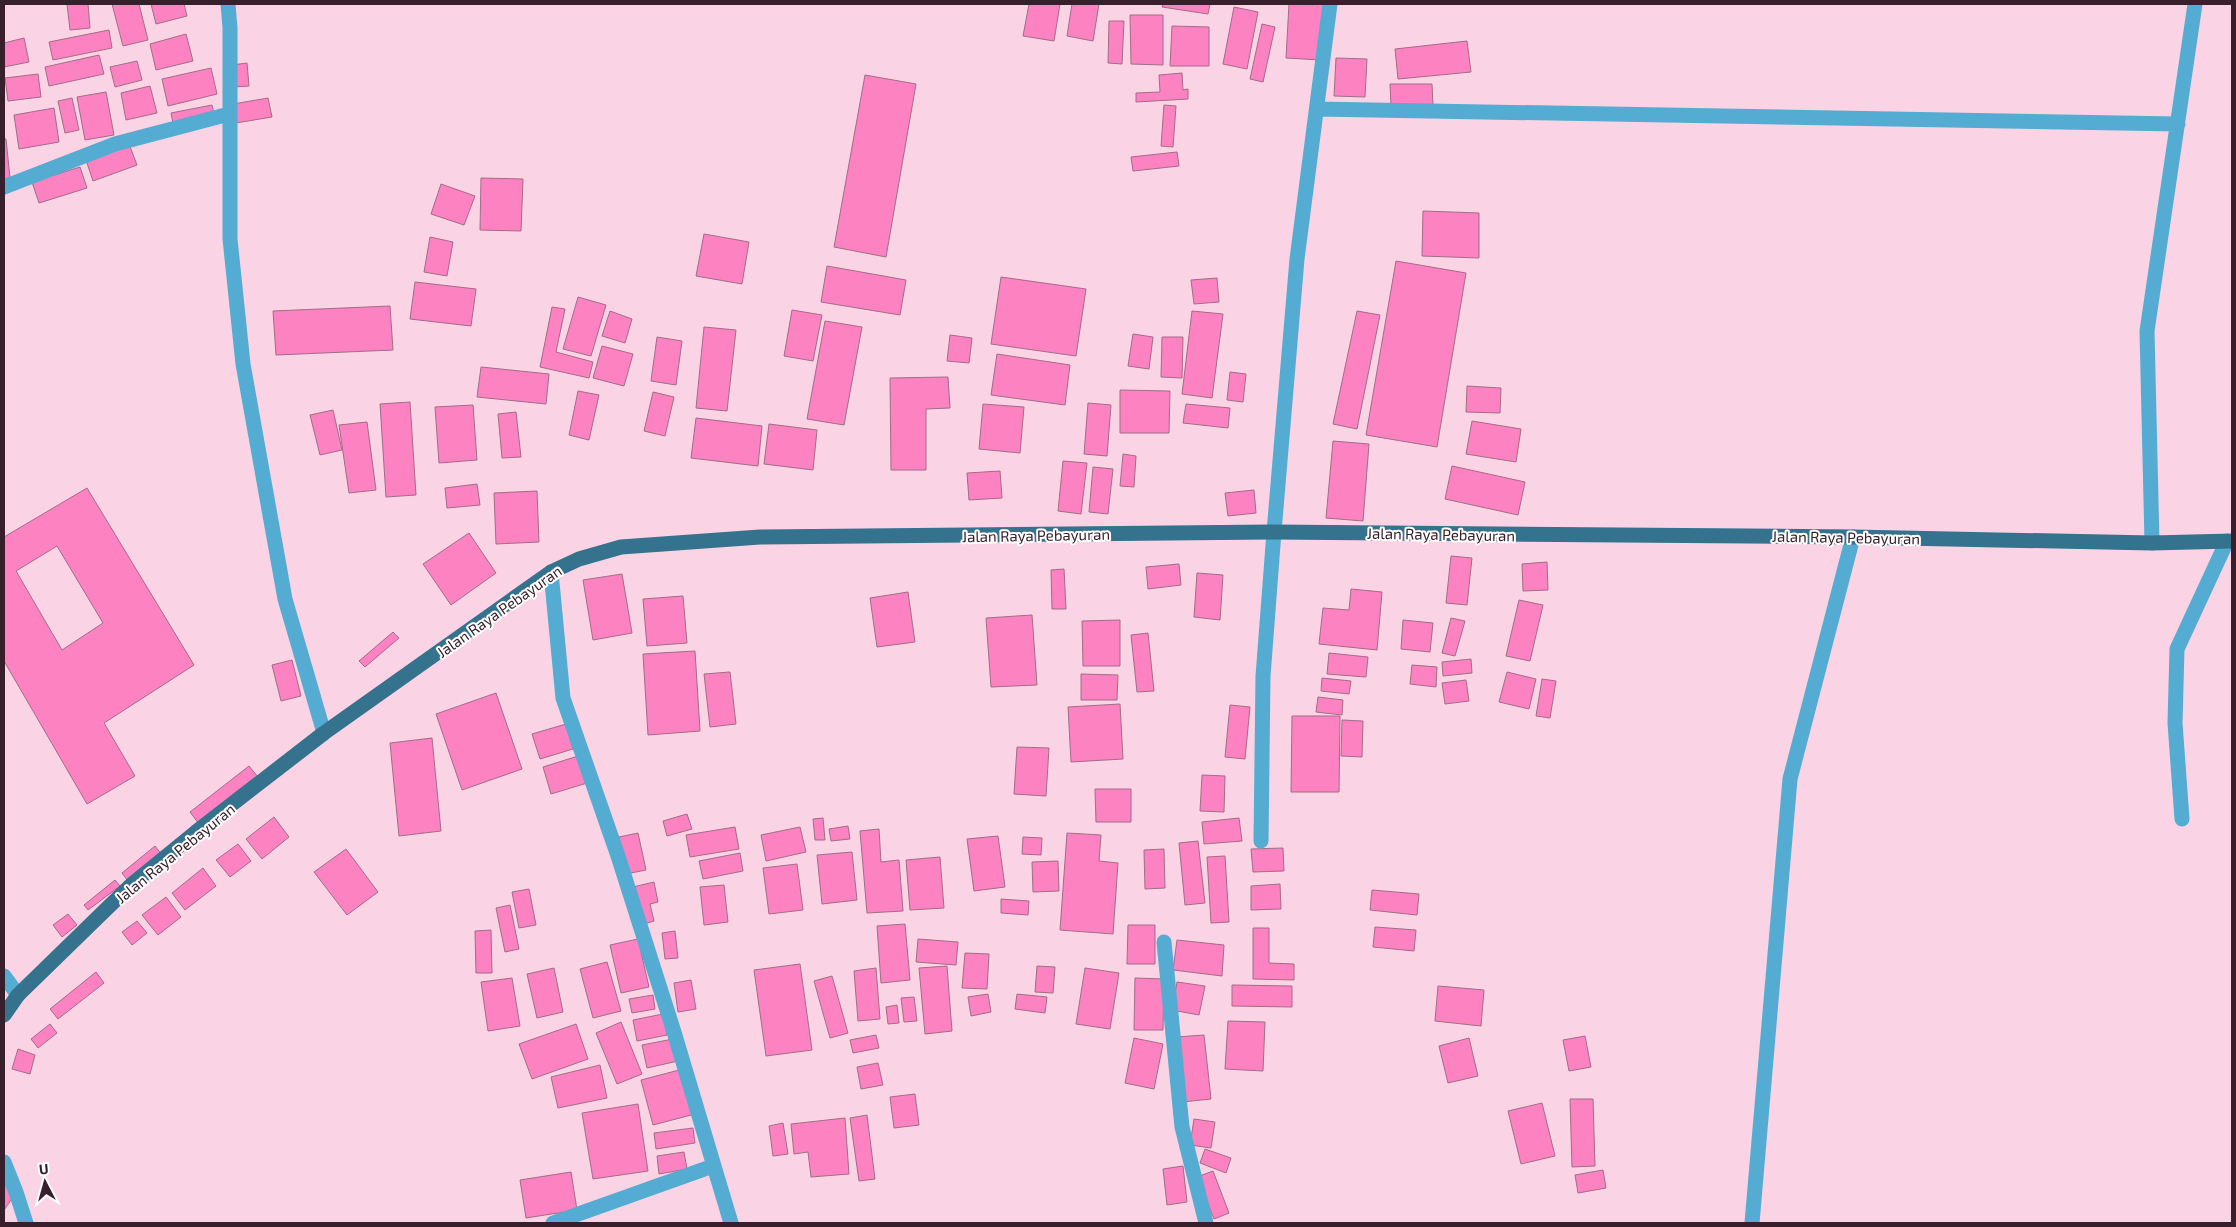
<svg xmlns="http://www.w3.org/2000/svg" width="2236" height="1227" viewBox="0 0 2236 1227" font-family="'Exo 2',sans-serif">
  <rect width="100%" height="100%" fill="#fad4e5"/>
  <path fill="#fc82c2" stroke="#a36c86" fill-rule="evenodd" d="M 67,4 L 88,4 L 90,28 L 70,30 Z
    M 112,4 L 139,4 L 148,40 L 123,46 Z
    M 151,4 L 184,4 L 187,16 L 156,24 Z
    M 1029,4 L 1060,4 L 1054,41 L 1023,36 Z
    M 1072,4 L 1099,4 L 1093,41 L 1067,36 Z
    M 1163,4 L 1210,4 L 1208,14 L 1162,7 Z
    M 1289,4 L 1325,4 L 1321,60 L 1286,58 Z
    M 1234,7 L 1258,12 L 1247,69 L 1223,64 Z
    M 1130,15 L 1163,15 L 1163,65 L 1131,64 Z
    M 1109,21 L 1124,21 L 1122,64 L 1108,63 Z
    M 1262,24 L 1275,27 L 1263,82 L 1250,79 Z
    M 1172,26 L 1209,27 L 1209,66 L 1170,66 Z
    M 109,30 L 112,48 L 53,60 L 49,42 Z
    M 186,34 L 193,61 L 156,70 L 150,44 Z
    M 24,38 L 29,62 L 4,67 L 4,43 Z
    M 1467,41 L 1471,72 L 1398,79 L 1395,49 Z
    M 99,55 L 104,74 L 49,86 L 45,67 Z
    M 1336,58 L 1367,59 L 1365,97 L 1334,96 Z
    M 137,61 L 142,80 L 115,87 L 110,67 Z
    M 247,63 L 249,86 L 234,87 L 232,65 Z
    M 211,68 L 217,94 L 168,106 L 162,79 Z
    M 1182,73 L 1183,90 L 1188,89 L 1188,99 L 1136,102 L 1136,93 L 1160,92 L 1159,75 Z
    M 38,74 L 41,97 L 8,101 L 5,78 Z
    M 865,75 L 916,84 L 886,257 L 834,247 Z
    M 1390,84 L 1432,84 L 1433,105 L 1391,106 Z
    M 150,86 L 157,113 L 126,120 L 121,93 Z
    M 106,92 L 114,135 L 85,140 L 77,97 Z
    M 72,98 L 79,130 L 65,133 L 58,101 Z
    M 268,98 L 272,117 L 236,123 L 233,104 Z
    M 212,105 L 214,114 L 173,123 L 171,113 Z
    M 1164,105 L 1176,106 L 1173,147 L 1161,146 Z
    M 54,108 L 59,142 L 19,149 L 14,115 Z
    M 4,139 L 6,139 L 10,178 L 4,179 Z
    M 129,144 L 137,165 L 93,181 L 86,160 Z
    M 1177,152 L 1179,166 L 1133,171 L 1131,157 Z
    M 80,167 L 87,188 L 39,203 L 32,182 Z
    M 481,178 L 523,179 L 521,231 L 480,230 Z
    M 441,184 L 475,196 L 464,225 L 431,214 Z
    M 1423,211 L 1479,213 L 1479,258 L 1422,256 Z
    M 704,234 L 749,242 L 742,284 L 696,276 Z
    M 430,237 L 453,242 L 447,276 L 424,272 Z
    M 1396,261 L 1466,273 L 1437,447 L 1366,435 Z
    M 827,266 L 906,280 L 900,315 L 821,302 Z
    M 1001,277 L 1086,289 L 1076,356 L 991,344 Z
    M 1217,278 L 1219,302 L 1194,304 L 1191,280 Z
    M 415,282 L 476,289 L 471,326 L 410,319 Z
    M 578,297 L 606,305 L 591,356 L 563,349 Z
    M 390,306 L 393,350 L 276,355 L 273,311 Z
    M 552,307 L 565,309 L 556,352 L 593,362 L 589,378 L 540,367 Z
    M 792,310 L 822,315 L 813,361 L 784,356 Z
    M 610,311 L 632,319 L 625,343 L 602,336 Z
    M 1192,311 L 1223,314 L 1212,398 L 1182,394 Z
    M 1357,311 L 1380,315 L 1357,429 L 1333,424 Z
    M 825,321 L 862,327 L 844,425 L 807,419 Z
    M 704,327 L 736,330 L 727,411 L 696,408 Z
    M 1133,334 L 1153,337 L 1149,369 L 1128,366 Z
    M 950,335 L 972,338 L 969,363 L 947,361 Z
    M 657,337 L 682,341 L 676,385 L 651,381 Z
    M 1162,337 L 1183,337 L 1182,378 L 1161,377 Z
    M 602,346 L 633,354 L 624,386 L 593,378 Z
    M 997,354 L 1070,365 L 1065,405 L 991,395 Z
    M 481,367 L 549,374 L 546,404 L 477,397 Z
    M 1230,372 L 1246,374 L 1243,402 L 1227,400 Z
    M 948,377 L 950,408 L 926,409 L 926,470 L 891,470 L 890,378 Z
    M 1467,386 L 1501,388 L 1500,413 L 1466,412 Z
    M 1120,390 L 1170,391 L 1169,433 L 1120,433 Z
    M 578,391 L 599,395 L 589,440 L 569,435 Z
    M 653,392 L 674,397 L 665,436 L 644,431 Z
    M 410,402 L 416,495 L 386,497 L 380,404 Z
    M 1088,403 L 1111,405 L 1107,456 L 1084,454 Z
    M 983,404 L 1024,407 L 1020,453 L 979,449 Z
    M 1186,404 L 1230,408 L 1228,428 L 1183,423 Z
    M 473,405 L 477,460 L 439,463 L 435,407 Z
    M 333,410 L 342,450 L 320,455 L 310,415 Z
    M 516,412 L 521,457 L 502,458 L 498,414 Z
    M 696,418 L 762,426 L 758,466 L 691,458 Z
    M 1472,421 L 1521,429 L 1516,462 L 1466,454 Z
    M 367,422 L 376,490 L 349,493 L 339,425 Z
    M 769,424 L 817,430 L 813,470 L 764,464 Z
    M 1333,441 L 1369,444 L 1363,521 L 1326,518 Z
    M 1123,454 L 1136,456 L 1134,487 L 1120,486 Z
    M 1063,461 L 1087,463 L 1081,514 L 1058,511 Z
    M 1452,466 L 1525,482 L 1518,515 L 1445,499 Z
    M 1093,467 L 1113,469 L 1108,514 L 1089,512 Z
    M 1000,471 L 1002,498 L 969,500 L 967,473 Z
    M 477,484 L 480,505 L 447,508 L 445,488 Z
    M 87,488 L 194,665 L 104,723 L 135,776 L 87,804 L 4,661 L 4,537 ZM 57,546 L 103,623 L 62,650 L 16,571 Z
    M 1254,490 L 1256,513 L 1228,516 L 1225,493 Z
    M 537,491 L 539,542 L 496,544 L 494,493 Z
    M 469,533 L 496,573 L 451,605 L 423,564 Z
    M 1451,556 L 1472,558 L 1467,605 L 1446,603 Z
    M 1547,562 L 1548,590 L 1523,591 L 1522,564 Z
    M 1179,564 L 1181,585 L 1148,589 L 1146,567 Z
    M 1064,569 L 1066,609 L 1052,609 L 1051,570 Z
    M 1197,573 L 1223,575 L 1220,620 L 1194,617 Z
    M 622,574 L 632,633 L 593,640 L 583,580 Z
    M 1351,589 L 1382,592 L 1377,650 L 1319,644 L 1323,608 L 1349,610 Z
    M 908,592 L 915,642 L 877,647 L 870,598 Z
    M 683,596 L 687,643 L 647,646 L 643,599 Z
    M 1519,600 L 1543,605 L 1530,661 L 1506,656 Z
    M 1032,615 L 1037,685 L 991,687 L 986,618 Z
    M 1451,618 L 1465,621 L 1455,656 L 1442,653 Z
    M 1120,620 L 1120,666 L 1083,666 L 1082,621 Z
    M 1403,620 L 1433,623 L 1430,652 L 1401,649 Z
    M 393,632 L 399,638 L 365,667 L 359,661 Z
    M 1148,633 L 1154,691 L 1137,692 L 1131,635 Z
    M 695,651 L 700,731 L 648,735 L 643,654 Z
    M 1329,653 L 1368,657 L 1366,677 L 1327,674 Z
    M 1471,659 L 1472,673 L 1443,676 L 1442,662 Z
    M 292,660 L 301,696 L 281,701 L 272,665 Z
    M 1412,665 L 1437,667 L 1436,687 L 1410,684 Z
    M 730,672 L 736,724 L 710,727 L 704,674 Z
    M 1507,672 L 1536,679 L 1529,709 L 1499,702 Z
    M 1081,674 L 1118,675 L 1117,700 L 1081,700 Z
    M 1322,678 L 1351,681 L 1349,694 L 1321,691 Z
    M 1542,679 L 1556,681 L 1550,718 L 1536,716 Z
    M 1466,680 L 1469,701 L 1445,704 L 1442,683 Z
    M 496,693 L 522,769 L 462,790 L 436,714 Z
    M 1318,697 L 1343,700 L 1342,715 L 1316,712 Z
    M 1120,704 L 1123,759 L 1071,762 L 1068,707 Z
    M 1230,705 L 1250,707 L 1245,759 L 1225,757 Z
    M 1292,716 L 1340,716 L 1339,792 L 1291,792 Z
    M 1342,720 L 1363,721 L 1362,757 L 1341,756 Z
    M 566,724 L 573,749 L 540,759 L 532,734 Z
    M 432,738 L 441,831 L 399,836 L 390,743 Z
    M 1017,747 L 1049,748 L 1046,796 L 1014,794 Z
    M 578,756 L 587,783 L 551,794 L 543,767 Z
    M 249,766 L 258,777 L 199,824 L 190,812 Z
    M 1202,775 L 1225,776 L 1224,812 L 1200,811 Z
    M 1095,789 L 1131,789 L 1131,822 L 1096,822 Z
    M 687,814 L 692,829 L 667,836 L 663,821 Z
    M 274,817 L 289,837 L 262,859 L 246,839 Z
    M 823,818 L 825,840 L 815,840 L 813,819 Z
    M 1239,818 L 1242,841 L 1204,844 L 1202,822 Z
    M 848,826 L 850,839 L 831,841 L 829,829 Z
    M 735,827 L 739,849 L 690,857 L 686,835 Z
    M 800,827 L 806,852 L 766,861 L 761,835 Z
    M 879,829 L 881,862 L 899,860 L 903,911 L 867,913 L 860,831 Z
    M 638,833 L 646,870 L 626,874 L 619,837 Z
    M 1067,833 L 1101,835 L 1099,861 L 1118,863 L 1113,934 L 1060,930 Z
    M 998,836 L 1005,887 L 974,891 L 967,839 Z
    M 1023,837 L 1042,838 L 1041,855 L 1022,854 Z
    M 1198,841 L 1205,903 L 1185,905 L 1179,843 Z
    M 238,844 L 251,861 L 230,877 L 216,860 Z
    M 155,846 L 162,855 L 128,881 L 122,873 Z
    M 1283,848 L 1284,871 L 1253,872 L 1251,849 Z
    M 346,849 L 378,892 L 347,915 L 314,872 Z
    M 1164,849 L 1165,888 L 1145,889 L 1144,850 Z
    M 852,852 L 857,900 L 822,904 L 817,855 Z
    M 740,853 L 743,871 L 703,879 L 699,861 Z
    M 1225,856 L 1229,922 L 1211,923 L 1207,857 Z
    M 940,857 L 944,908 L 910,910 L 906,860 Z
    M 1058,861 L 1059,891 L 1033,892 L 1032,862 Z
    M 797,864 L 803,910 L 769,914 L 763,868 Z
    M 203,868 L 216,886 L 185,910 L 172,893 Z
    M 115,880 L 120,886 L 88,910 L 84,905 Z
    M 654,882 L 658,902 L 650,904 L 654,921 L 644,924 L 633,887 Z
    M 1280,884 L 1281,909 L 1251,910 L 1251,886 Z
    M 724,885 L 728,922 L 704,925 L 700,887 Z
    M 529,889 L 536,925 L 519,928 L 512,892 Z
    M 1372,890 L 1419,894 L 1417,915 L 1370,910 Z
    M 166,897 L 181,917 L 158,935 L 142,915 Z
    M 1001,899 L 1029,901 L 1028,915 L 1001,913 Z
    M 510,905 L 519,949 L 505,952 L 496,908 Z
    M 68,914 L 77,925 L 62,937 L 53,925 Z
    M 137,921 L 147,933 L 132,945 L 122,932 Z
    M 905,924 L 910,980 L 881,983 L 877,926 Z
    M 1128,925 L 1155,925 L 1155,964 L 1127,964 Z
    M 1375,927 L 1416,930 L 1414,951 L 1373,947 Z
    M 1253,928 L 1269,928 L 1269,963 L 1294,964 L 1294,980 L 1253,979 Z
    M 491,930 L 492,973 L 476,973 L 475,931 Z
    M 675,931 L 678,958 L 665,959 L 662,933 Z
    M 638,939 L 649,987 L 621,993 L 610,945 Z
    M 918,939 L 958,942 L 956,965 L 916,962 Z
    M 1177,940 L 1224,945 L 1222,976 L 1173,970 Z
    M 965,953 L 989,954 L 987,989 L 962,988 Z
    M 607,962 L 621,1011 L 593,1018 L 580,969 Z
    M 800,964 L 812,1050 L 766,1056 L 754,970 Z
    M 947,966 L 952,1031 L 925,1034 L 919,968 Z
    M 1037,966 L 1055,967 L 1053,993 L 1035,992 Z
    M 554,968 L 563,1012 L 537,1018 L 527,974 Z
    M 876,968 L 880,1019 L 858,1021 L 854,971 Z
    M 1085,968 L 1119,973 L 1110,1029 L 1076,1024 Z
    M 96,972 L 104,983 L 58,1019 L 50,1009 Z
    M 832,976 L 848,1033 L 830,1038 L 814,981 Z
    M 512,978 L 520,1026 L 488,1031 L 481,982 Z
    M 1135,978 L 1164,979 L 1163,1030 L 1134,1030 Z
    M 691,980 L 696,1009 L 678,1012 L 674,983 Z
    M 1177,982 L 1205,986 L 1199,1015 L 1172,1010 Z
    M 1232,985 L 1292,986 L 1292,1007 L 1232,1006 Z
    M 1438,986 L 1484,990 L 1481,1026 L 1435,1021 Z
    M 988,994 L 991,1012 L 971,1016 L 968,997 Z
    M 1017,994 L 1047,997 L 1045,1013 L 1015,1009 Z
    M 653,995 L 655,1009 L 632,1013 L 629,999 Z
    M 914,997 L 917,1021 L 904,1022 L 901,998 Z
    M 897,1005 L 899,1023 L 888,1024 L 886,1007 Z
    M 663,1014 L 667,1035 L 637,1041 L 633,1020 Z
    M 1228,1021 L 1265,1022 L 1263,1071 L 1225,1069 Z
    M 621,1022 L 642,1074 L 617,1084 L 596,1033 Z
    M 50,1024 L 57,1033 L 38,1048 L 31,1039 Z
    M 576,1024 L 588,1059 L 532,1079 L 519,1044 Z
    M 876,1035 L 879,1048 L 853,1053 L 850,1040 Z
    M 1204,1035 L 1211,1099 L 1182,1102 L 1176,1037 Z
    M 1585,1036 L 1591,1067 L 1569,1071 L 1563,1040 Z
    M 1134,1038 L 1163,1044 L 1154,1089 L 1125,1083 Z
    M 1469,1038 L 1478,1076 L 1448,1083 L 1439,1046 Z
    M 673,1039 L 678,1061 L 647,1068 L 642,1045 Z
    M 18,1049 L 35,1055 L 30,1074 L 12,1069 Z
    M 878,1063 L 883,1085 L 861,1089 L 857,1067 Z
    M 600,1065 L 607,1098 L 558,1108 L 551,1077 Z
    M 683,1069 L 695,1114 L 653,1125 L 641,1080 Z
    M 915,1094 L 919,1125 L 894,1128 L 890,1097 Z
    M 1570,1099 L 1593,1099 L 1595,1166 L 1572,1167 Z
    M 1542,1103 L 1555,1156 L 1521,1164 L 1508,1111 Z
    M 638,1104 L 648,1171 L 593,1179 L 582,1113 Z
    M 867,1115 L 875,1179 L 859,1181 L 850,1118 Z
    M 845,1118 L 849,1174 L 811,1177 L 808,1152 L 794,1154 L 791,1124 Z
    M 1194,1119 L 1215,1122 L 1211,1148 L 1190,1145 Z
    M 783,1123 L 788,1154 L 773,1156 L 769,1126 Z
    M 693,1128 L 695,1143 L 656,1149 L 654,1133 Z
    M 1205,1149 L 1231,1158 L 1226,1173 L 1200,1163 Z
    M 684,1152 L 687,1169 L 659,1174 L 657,1156 Z
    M 1183,1166 L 1187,1202 L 1167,1205 L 1163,1169 Z
    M 1603,1170 L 1606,1188 L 1578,1193 L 1575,1175 Z
    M 1213,1171 L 1229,1213 L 1214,1219 L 1197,1177 Z
    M 571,1172 L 577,1210 L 526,1218 L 520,1180 Z
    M 4,1184 L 16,1193 L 4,1210 Z"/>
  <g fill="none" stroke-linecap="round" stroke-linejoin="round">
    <path stroke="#54acd2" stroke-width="15" d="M 228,4 L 230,28 L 230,239 L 243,364 L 285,599 L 324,733
      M 1317,109 L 2178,124
      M 4,187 L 115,144 L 229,114
      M 2152,543 L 2147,331 L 2195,4
      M 551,572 L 563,698 L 618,856 L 674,1032 L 731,1223
      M 2182,819 L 2175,723 L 2177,649 L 2227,541
      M 1261,841 L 1263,676 L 1274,532 L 1297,259 L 1330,4
      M 1164,942 L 1182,1127 L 1206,1223
      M 4,976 L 18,995
      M 4,1162 L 16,1192 L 26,1223
      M 553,1223 L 713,1166
      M 1752,1223 L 1790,779 L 1853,537"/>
    <path stroke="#35728d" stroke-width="15" d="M 4,1015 L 18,995 L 131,885 L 196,832 L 324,733 L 551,572 L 579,559 L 621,547 L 760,537 L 1274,532 L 1853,537 L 2152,543 L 2232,541"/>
  </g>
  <g text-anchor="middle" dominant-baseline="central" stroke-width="4" stroke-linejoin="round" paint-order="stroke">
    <g font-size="15" fill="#37202c" stroke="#fff">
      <text transform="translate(1441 534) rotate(1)">Jalan Raya Pebayuran</text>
      <text transform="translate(1036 535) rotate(-1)">Jalan Raya Pebayuran</text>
      <text transform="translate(1846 537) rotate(1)">Jalan Raya Pebayuran</text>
      <text transform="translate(499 611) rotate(-35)">Jalan Raya Pebayuran</text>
      <text transform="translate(175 853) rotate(-39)">Jalan Raya Pebayuran</text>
    </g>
  </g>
  <rect width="2236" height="1227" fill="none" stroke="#37202c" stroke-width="10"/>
  <g transform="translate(45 1182) rotate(354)" stroke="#ffffff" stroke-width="4" paint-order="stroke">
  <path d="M0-4L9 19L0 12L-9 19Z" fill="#37202c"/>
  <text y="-8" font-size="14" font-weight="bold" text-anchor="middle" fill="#37202c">U</text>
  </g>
</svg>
